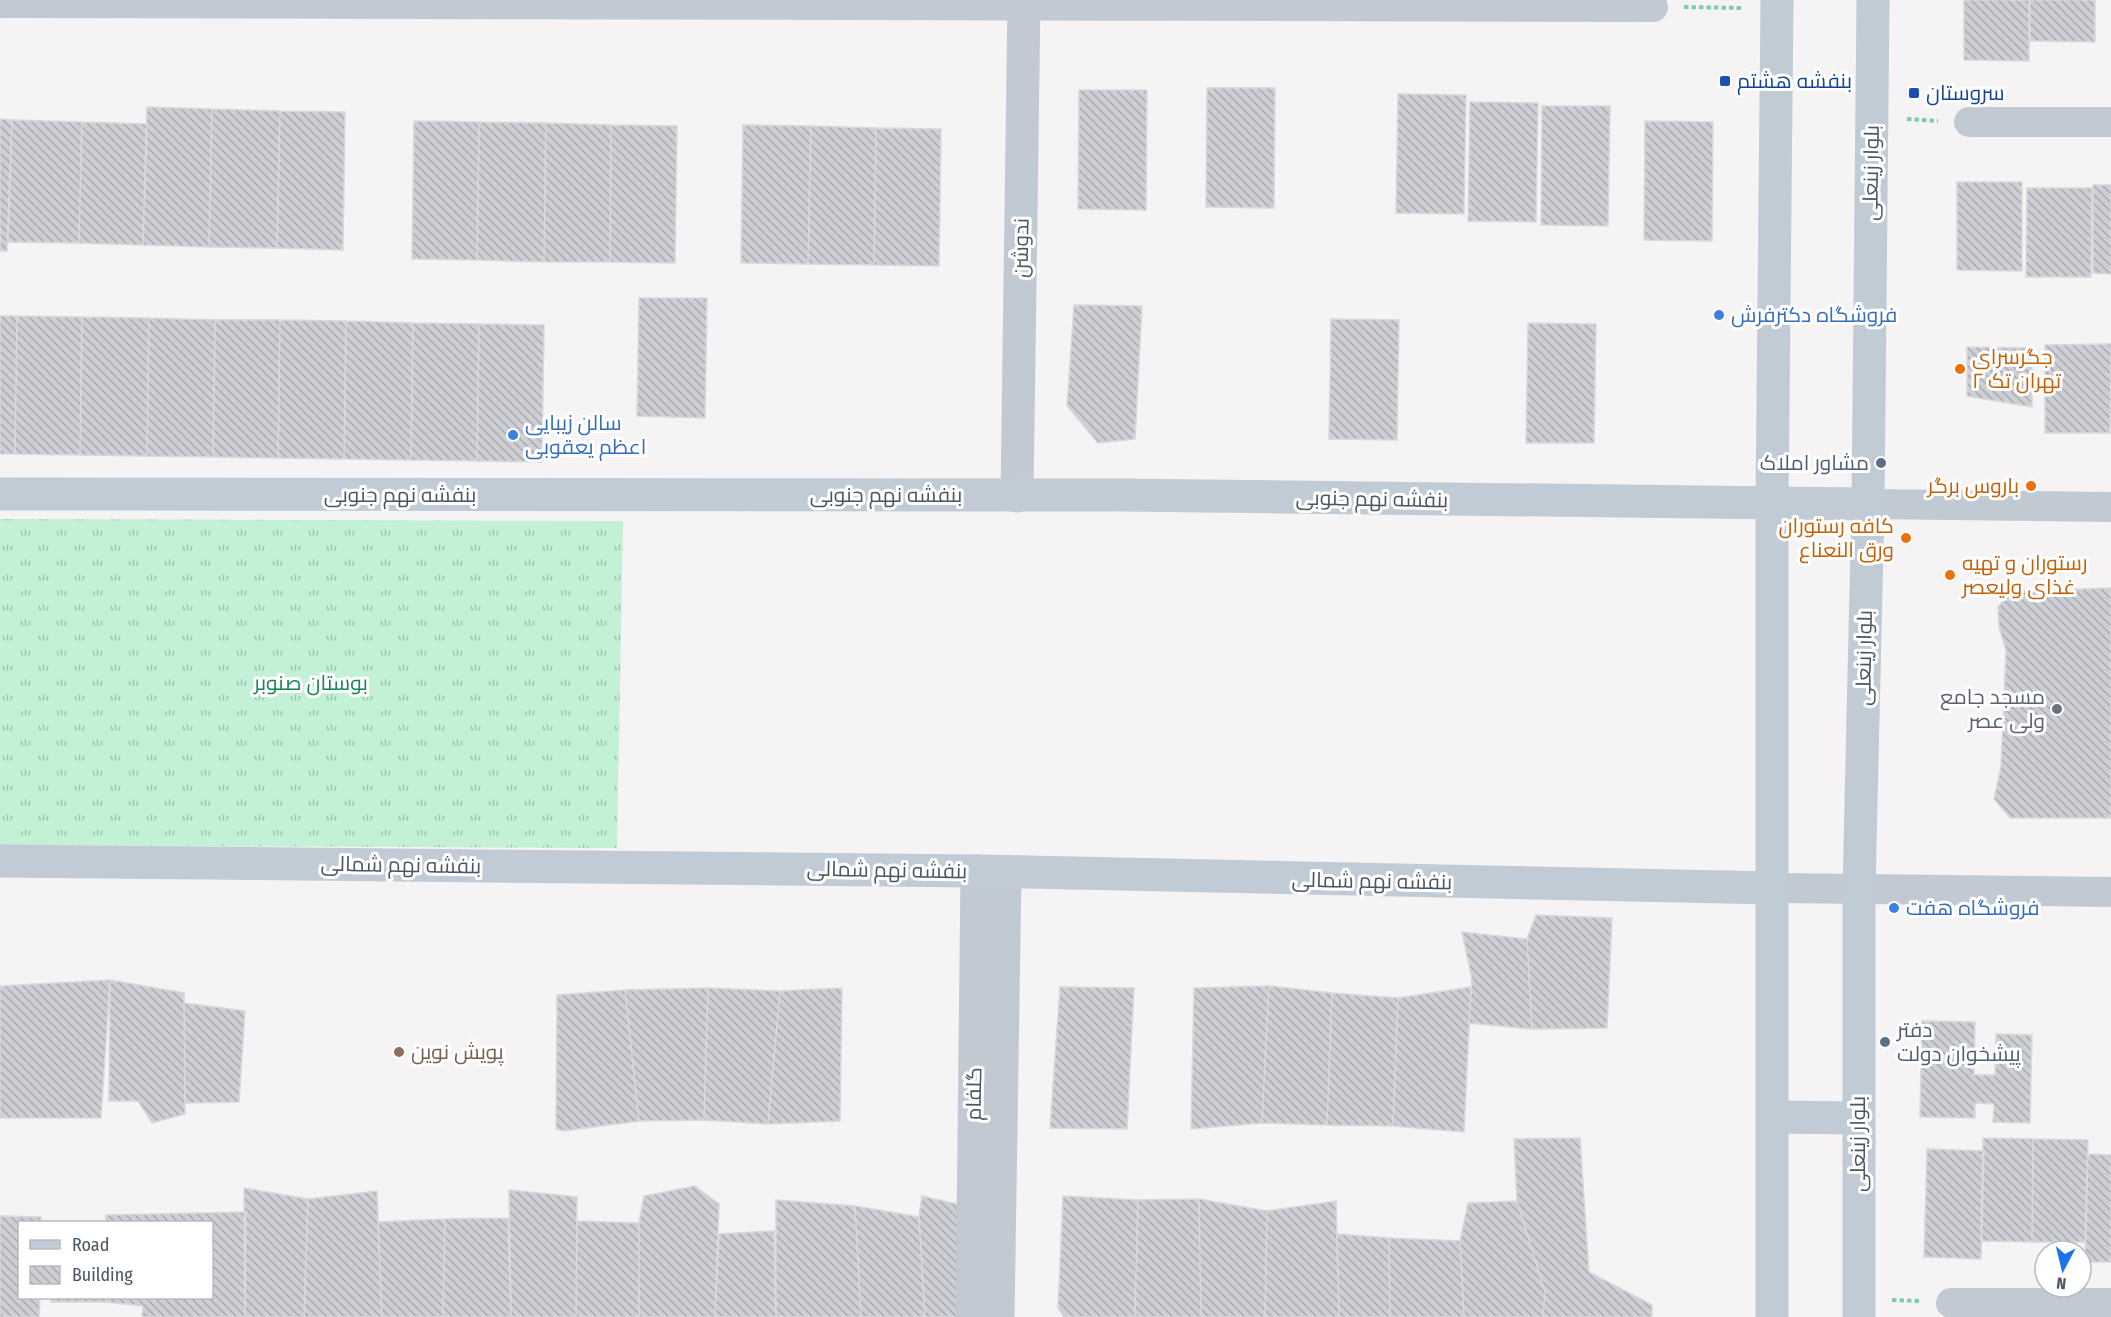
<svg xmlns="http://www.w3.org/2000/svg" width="2111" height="1317" viewBox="0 0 2111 1317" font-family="'Fira Sans Condensed',Cairo,sans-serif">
  <defs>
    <pattern id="grass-tufts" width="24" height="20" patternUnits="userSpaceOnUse" patternTransform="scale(1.5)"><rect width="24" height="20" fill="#c3f1d5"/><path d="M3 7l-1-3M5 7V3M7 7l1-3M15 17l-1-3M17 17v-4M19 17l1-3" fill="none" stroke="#a0c6b0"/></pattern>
    <pattern id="building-back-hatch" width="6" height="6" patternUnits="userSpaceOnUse" patternTransform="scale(1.5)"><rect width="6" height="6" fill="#cdcfd5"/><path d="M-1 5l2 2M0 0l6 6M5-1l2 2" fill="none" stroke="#a8abb0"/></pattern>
  </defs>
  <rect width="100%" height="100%" fill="#f5f3f3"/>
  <path fill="url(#grass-tufts)" d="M 0,519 L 623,521 L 617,848 L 0,845 Z"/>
  <path fill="url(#building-back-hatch)" stroke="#d7d9de" stroke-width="1.5" d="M 1964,0 L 2029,0 L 2029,61 L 1964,60 Z
    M 2030,0 L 2095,0 L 2095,42 L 2030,41 Z
    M 1207,88 L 1275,88 L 1274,208 L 1206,207 Z
    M 1079,90 L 1147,90 L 1146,210 L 1078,209 Z
    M 1398,94 L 1466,95 L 1464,214 L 1396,213 Z
    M 1470,102 L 1538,103 L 1536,222 L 1468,221 Z
    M 1542,106 L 1610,106 L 1608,226 L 1541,225 Z
    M 147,107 L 212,109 L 209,247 L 143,245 Z
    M 212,109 L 280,111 L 277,248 L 209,247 Z
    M 280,111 L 345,112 L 343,250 L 277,248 Z
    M 0,119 L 12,120 L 7,251 L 0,251 Z
    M 12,120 L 82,122 L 79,243 L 8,242 Z
    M 414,121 L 479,122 L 477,260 L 412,259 Z
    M 1645,121 L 1713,122 L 1712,241 L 1644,240 Z
    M 82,122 L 147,124 L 143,245 L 79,243 Z
    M 479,122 L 546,123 L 544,262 L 477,260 Z
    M 546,123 L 611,125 L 610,262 L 544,262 Z
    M 611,125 L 677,126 L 675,263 L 610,262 Z
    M 743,125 L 811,126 L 808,264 L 741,263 Z
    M 811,126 L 876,128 L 874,265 L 808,264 Z
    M 876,128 L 941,129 L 939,266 L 874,265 Z
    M 1957,182 L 2022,182 L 2022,271 L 1957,270 Z
    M 2093,185 L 2111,185 L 2111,274 L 2093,273 Z
    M 2027,188 L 2092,188 L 2091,277 L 2026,277 Z
    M 639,298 L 707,298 L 705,418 L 637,416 Z
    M 1074,305 L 1142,306 L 1135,439 L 1098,443 L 1067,406 Z
    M 0,316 L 17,316 L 15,454 L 0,454 Z
    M 17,316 L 82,317 L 80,455 L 15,454 Z
    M 82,317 L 149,318 L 147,456 L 80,455 Z
    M 149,318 L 215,320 L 213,457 L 147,456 Z
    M 1331,319 L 1399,320 L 1397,440 L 1329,439 Z
    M 215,320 L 280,320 L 278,458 L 213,457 Z
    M 280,320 L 346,321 L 344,459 L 278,458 Z
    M 346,321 L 413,323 L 411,460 L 344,459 Z
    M 413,323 L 479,324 L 477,461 L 411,460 Z
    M 1528,323 L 1596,324 L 1594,443 L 1526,443 Z
    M 479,324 L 544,325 L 542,462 L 477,461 Z
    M 2111,344 L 2110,433 L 2045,433 L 2045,345 Z
    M 1967,347 L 2032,348 L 2032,407 L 1967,396 Z
    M 2111,588 L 2111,818 L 2010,818 L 1994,799 L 2001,767 L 2006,650 L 1999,627 L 1998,607 L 2013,591 Z
    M 1536,915 L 1612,918 L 1607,1028 L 1532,1029 L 1527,939 Z
    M 1462,932 L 1527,939 L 1532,1029 L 1469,1023 L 1472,979 Z
    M 110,980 L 101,1118 L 0,1118 L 0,986 Z
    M 110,980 L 184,993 L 185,1114 L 152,1123 L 138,1101 L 109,1101 Z
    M 1269,986 L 1332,993 L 1327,1125 L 1262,1123 Z
    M 1269,986 L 1262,1123 L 1191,1129 L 1194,988 Z
    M 1060,987 L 1134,988 L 1127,1129 L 1050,1128 Z
    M 1471,987 L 1464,1132 L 1393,1126 L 1398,998 Z
    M 708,988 L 704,1120 L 639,1121 L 625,990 Z
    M 708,988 L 780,991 L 768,1124 L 704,1120 Z
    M 842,988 L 840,1121 L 768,1124 L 780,991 Z
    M 625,990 L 639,1121 L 564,1131 L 556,1129 L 557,995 Z
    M 1332,993 L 1398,998 L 1393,1126 L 1327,1125 Z
    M 184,1003 L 245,1011 L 239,1102 L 185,1103 Z
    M 1922,1021 L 1975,1022 L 1974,1075 L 1995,1075 L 1996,1034 L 2032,1035 L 2030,1123 L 1993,1122 L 1994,1104 L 1975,1103 L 1975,1118 L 1920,1117 Z
    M 1580,1138 L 1589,1272 L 1652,1305 L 1652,1317 L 1543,1317 L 1545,1292 L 1517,1201 L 1514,1139 Z
    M 1983,1138 L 2033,1139 L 2032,1242 L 1981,1241 Z
    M 2033,1139 L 2088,1140 L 2085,1242 L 2032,1242 Z
    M 1927,1149 L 1984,1151 L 1981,1259 L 1924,1257 Z
    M 2088,1154 L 2111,1155 L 2111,1262 L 2085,1262 Z
    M 695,1186 L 719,1204 L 715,1317 L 639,1317 L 639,1223 L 644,1196 Z
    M 244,1188 L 308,1199 L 304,1317 L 245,1317 Z
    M 509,1190 L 577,1197 L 576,1317 L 511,1317 Z
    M 377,1191 L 382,1317 L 304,1317 L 308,1199 Z
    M 922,1196 L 966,1206 L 965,1317 L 925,1317 L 919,1217 Z
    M 1063,1196 L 1138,1200 L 1135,1317 L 1064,1317 L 1058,1308 Z
    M 1199,1199 L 1201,1317 L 1135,1317 L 1138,1200 Z
    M 1199,1199 L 1267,1211 L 1265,1317 L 1201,1317 Z
    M 776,1200 L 855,1206 L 861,1317 L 776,1317 Z
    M 1336,1201 L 1339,1317 L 1265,1317 L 1267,1211 Z
    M 1517,1201 L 1545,1292 L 1543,1317 L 1464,1317 L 1460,1241 L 1468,1203 Z
    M 855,1206 L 919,1217 L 925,1317 L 861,1317 Z
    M 246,1212 L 245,1317 L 142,1317 L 143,1306 L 106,1302 L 106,1298 L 212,1298 L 212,1222 L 106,1222 L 106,1215 Z
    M 0,1216 L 41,1217 L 41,1222 L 20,1222 L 20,1298 L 40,1298 L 39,1317 L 0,1317 Z
    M 508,1218 L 511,1317 L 443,1317 L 445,1219 Z
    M 445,1219 L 443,1317 L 382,1317 L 378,1222 Z
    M 577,1221 L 639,1223 L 639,1317 L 576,1317 Z
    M 774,1231 L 776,1317 L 715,1317 L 719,1234 Z
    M 1337,1234 L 1389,1238 L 1390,1317 L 1339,1317 Z
    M 1389,1238 L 1460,1241 L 1464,1317 L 1390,1317 Z
    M 50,1298 L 106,1298 L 106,1302 L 51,1302 Z"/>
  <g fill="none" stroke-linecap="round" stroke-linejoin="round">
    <path stroke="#7ad0a6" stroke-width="4" stroke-dasharray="4.5 3" stroke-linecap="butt" d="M 1684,7 L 1743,8
      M 1907,119 L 1938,121
      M 1892,1300 L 1920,1301"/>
    <path stroke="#c1cad2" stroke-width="30" d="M 0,3 L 1653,7
      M 1969,122 L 2111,122
      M 1868,504 L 2111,507
      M 1773,888 L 2111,892
      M 1951,1303 L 2111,1303"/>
    <path stroke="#c1cad2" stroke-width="33" d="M 1017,496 L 1024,0
      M 972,1317 L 977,871
      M 998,1317 L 1005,872"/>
    <path stroke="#c1cbd6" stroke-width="33" d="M 0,494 L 1119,495 L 1868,504
      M 0,861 L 977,871 L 1773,888
      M 1773,1117 L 1858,1118
      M 1772,1317 L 1772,504 L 1777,0
      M 1859,1317 L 1859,889 L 1868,504 L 1873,0"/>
  </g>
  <g fill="#1a4fb4" stroke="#fff" stroke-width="2">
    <rect x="1719" y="75" width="12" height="12" rx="3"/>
    <rect x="1908" y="87" width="12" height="12" rx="3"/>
  </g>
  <g fill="#3f7fe0" stroke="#fff" stroke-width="2">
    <circle cx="1719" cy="315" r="6"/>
    <circle cx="513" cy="435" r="6"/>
    <circle cx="1894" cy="908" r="6"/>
  </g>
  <g fill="#e8710a" stroke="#fff" stroke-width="2">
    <circle cx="1960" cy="369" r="6"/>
    <circle cx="2031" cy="486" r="6"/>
    <circle cx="1906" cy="538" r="6"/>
    <circle cx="1950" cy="575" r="6"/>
  </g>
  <g fill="#5c6f8a" stroke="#fff" stroke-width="2">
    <circle cx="1881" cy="463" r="6"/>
    <circle cx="1885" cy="1042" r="6"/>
  </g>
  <circle fill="#6b7280" stroke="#fff" stroke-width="2" cx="2057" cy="709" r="6"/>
  <circle fill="#8d6e63" stroke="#fff" stroke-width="2" cx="399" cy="1052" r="6"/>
  <g text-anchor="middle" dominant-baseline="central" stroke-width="6" stroke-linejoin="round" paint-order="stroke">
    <g font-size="21" fill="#164399" stroke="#fff" text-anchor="start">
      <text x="1737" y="81">بنفشه هشتم</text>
      <text x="1926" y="93">سروستان</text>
    </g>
    <g font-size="21" fill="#4a5661" stroke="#fff">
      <text transform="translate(1871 173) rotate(-89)">بلوار زینعلی</text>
      <text transform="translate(1021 248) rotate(-89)">ندوشن</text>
      <text x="400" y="495">بنفشه نهم جنوبی</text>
      <text x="886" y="495">بنفشه نهم جنوبی</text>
      <text transform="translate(1372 499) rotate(1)">بنفشه نهم جنوبی</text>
      <text transform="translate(1864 658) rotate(-89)">بلوار زینعلی</text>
      <text transform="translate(401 865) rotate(1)">بنفشه نهم شمالی</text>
      <text transform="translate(887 870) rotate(1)">بنفشه نهم شمالی</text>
      <text transform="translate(1372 881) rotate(1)">بنفشه نهم شمالی</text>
      <text transform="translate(974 1094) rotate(-89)">گلفام</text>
      <text transform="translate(1858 1144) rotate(-90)">بلوار زینعلی</text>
    </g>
    <g font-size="21" fill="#366cbe" stroke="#fff" text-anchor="start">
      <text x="1731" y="315">فروشگاه دکترفرش</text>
      <text x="525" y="423">سالن زیبایی<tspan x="525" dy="24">اعظم یعقوبی</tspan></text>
      <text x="1906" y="908">فروشگاه هفت</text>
    </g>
    <g font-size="21" fill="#c56008" stroke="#fff" text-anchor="start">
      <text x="1972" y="357">جگرسرای<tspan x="1972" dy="24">تهران تک ۲</tspan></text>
      <text x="2019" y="486" text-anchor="end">باروس برگر</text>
      <text x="1894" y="526" text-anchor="end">کافه رستوران<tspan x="1894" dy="24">ورق النعناع</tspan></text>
      <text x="1962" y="563">رستوران و تهیه<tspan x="1962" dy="24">غذای ولیعصر</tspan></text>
    </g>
    <g font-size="21" fill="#4e5e75" stroke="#fff" text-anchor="end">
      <text x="1869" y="463">مشاور املاک</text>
      <text x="1897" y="1030" text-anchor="start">دفتر<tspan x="1897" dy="24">پیشخوان دولت</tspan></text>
    </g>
    <g font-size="21" fill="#17864f" stroke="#fff">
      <text x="311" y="683">بوستان صنوبر</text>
    </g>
    <g font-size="21" fill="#5b616d" stroke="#fff" text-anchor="end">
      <text x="2045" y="697">مسجد جامع<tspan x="2045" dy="24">ولی عصر</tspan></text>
    </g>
    <g font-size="21" fill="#785e54" stroke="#fff" text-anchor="start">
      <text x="411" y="1052">پویش نوین</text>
    </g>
  </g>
  <rect x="18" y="1221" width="195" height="78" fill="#ffffff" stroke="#b7bbc0" stroke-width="1.5"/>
  <rect x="30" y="1240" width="30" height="9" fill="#c1cbd6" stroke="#b7bbc0" stroke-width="1.5"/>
  <text x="72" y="1251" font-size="18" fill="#4a5661">Road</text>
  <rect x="30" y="1266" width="30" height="18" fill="url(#building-back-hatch)" stroke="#b7bbc0" stroke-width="1.5"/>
  <text x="72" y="1281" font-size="18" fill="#4a5661">Building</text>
  <g transform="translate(2063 1269) rotate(187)"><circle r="28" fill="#ffffff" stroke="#b7bbc0" stroke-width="1.5"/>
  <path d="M0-4.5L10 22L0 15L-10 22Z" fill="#1a73e8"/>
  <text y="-9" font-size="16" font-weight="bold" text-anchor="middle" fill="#4a5661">N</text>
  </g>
</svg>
